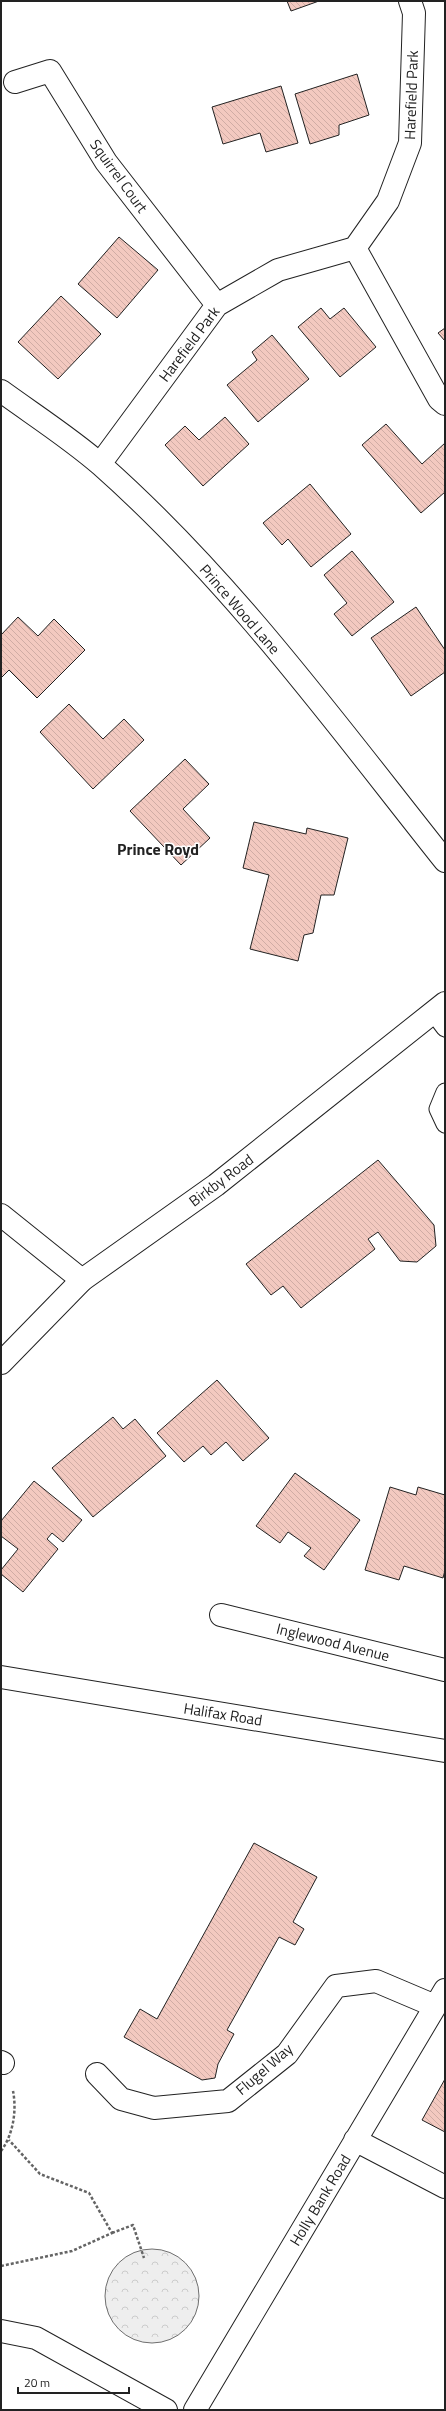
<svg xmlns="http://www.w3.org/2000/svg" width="446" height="2411" viewBox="0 0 446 2411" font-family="'Titillium Web',sans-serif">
  <defs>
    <pattern id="forest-crowns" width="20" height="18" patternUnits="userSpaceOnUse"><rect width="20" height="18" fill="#eee"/><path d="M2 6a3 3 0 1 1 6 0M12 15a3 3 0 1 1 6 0" fill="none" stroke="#ccc"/></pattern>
    <pattern id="building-back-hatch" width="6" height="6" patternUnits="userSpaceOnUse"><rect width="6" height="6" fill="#f3c9c0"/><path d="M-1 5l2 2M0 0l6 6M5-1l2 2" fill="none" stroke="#d0aca5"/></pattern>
  </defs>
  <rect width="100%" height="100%" fill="#fff"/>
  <path fill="url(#forest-crowns)" stroke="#6f6f6f" d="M105 2296a47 47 0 1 1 94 0a47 47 0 1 1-94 0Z"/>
  <path fill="url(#building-back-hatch)" stroke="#222" d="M 287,1 L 319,1 L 291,11 Z
    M 357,74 L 369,115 L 339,125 L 339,135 L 310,144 L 295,94 Z
    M 281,86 L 298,143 L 266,152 L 260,133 L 223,144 L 212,107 Z
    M 119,237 L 158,270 L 117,318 L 78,284 Z
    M 61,296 L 101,334 L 58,379 L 18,342 Z
    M 321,308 L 330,319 L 344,308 L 376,347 L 340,377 L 298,327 Z
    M 445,328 L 445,341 L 438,333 Z
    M 272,335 L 309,379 L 258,422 L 227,385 L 257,360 L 252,352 Z
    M 225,417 L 249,444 L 203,486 L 165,445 L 185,426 L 199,440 Z
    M 386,424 L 422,464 L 445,443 L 445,492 L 421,513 L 362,445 Z
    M 310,484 L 351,534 L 311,567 L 288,539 L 282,545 L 263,523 Z
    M 352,551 L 394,602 L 352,636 L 334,614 L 347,603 L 324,575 Z
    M 416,607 L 445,650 L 445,672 L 411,696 L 371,638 Z
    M 18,617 L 38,636 L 54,619 L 85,650 L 37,698 L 9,670 L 1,678 L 1,635 Z
    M 69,704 L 103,739 L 124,719 L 144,740 L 93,789 L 40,732 Z
    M 185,759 L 209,784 L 183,809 L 210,838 L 181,865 L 130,811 Z
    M 254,822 L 306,834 L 307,828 L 348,838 L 334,895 L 321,895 L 313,933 L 304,935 L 298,961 L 250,949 L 269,875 L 243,868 Z
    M 378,1160 L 434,1225 L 436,1246 L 417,1262 L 400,1261 L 378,1232 L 368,1239 L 375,1249 L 301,1308 L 283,1286 L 271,1295 L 246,1264 Z
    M 217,1380 L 269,1438 L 243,1461 L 226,1442 L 211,1455 L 203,1446 L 184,1462 L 157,1433 Z
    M 113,1417 L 123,1429 L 135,1419 L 166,1456 L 93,1517 L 52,1468 Z
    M 295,1473 L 360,1520 L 324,1570 L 304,1556 L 311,1548 L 288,1532 L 280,1543 L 256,1526 Z
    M 34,1481 L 82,1520 L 63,1542 L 52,1533 L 47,1539 L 58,1549 L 23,1592 L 1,1574 L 1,1570 L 18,1549 L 1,1536 L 1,1521 Z
    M 390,1487 L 416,1495 L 418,1487 L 445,1495 L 445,1570 L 443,1578 L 404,1566 L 399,1580 L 365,1570 Z
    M 254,1843 L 317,1877 L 293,1922 L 304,1929 L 295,1945 L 279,1937 L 227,2030 L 234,2034 L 218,2064 L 215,2078 L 202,2080 L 124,2037 L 140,2009 L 157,2019 Z
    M 445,2079 L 445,2132 L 422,2120 Z"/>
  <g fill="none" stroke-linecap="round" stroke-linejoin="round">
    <defs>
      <path id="lane" d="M 433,1012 L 445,1028
        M 445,1092 L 438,1109 L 445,1124"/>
      <path id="street" d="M 15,82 L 50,71 L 106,162 L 217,305
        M 355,248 L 439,399 L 445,404
        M 1,391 C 34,415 70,438 101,465 C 232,581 336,724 445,861
        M 100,464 L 217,305 L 278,270 L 355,248 L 388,201 L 410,143 L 414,13 L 410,1
        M 1,1215 L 82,1280
        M 221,1615 L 445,1670
        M 1,2062 L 3,2063
        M 97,2074 L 121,2099 L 154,2108 L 228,2101 L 287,2054 L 336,1986 L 376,1981 L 435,2006
        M 355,2140 L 445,2187
        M 1,2331 L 36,2338 L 166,2410
        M 195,2410 L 445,1990"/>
      <path id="secondary" d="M 1,1363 L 82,1280 L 216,1185 L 445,1003"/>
      <path id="highway" d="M 1,1677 L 445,1751"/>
    </defs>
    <use href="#lane" stroke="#222" stroke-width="19"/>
    <use href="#street" stroke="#222" stroke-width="24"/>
    <use href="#secondary" stroke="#222" stroke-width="24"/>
    <use href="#highway" stroke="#222" stroke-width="24"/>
    <path stroke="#646464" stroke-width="2.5" stroke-dasharray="3 2" stroke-linecap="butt" d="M 1,2151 C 13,2135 17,2111 13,2091
      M 112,2233 L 133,2225 L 144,2258
      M 1,2266 L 72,2251 L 112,2233 L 89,2193 L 40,2174 L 9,2140"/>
    <use href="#lane" stroke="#fff" stroke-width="17"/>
    <use href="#street" stroke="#fff" stroke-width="22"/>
    <use href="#secondary" stroke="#fff" stroke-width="22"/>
    <use href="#highway" stroke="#fff" stroke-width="22"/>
  </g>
  <g text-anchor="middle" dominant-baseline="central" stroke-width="3" stroke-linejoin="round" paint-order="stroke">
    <g font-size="15" fill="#222" stroke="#fff">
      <text transform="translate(411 95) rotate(-88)">Harefield Park</text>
      <text transform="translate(119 176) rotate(54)">Squirrel Court</text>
      <text transform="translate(189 344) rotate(-53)">Harefield Park</text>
      <text transform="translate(240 609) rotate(49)">Prince Wood Lane</text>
      <text transform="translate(221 1180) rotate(-37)">Birkby Road</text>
      <text transform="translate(333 1642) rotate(14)">Inglewood Avenue</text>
      <text transform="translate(223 1714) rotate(9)">Halifax Road</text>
      <text transform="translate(264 2069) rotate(-41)">Flugel Way</text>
      <text transform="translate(320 2200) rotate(-59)">Holly Bank Road</text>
    </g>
    <g font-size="16" font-weight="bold" fill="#222" stroke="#fff">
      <text x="158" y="849">Prince Royd</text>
    </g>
  </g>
  <rect width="446" height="2411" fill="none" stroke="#222222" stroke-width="4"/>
  <path d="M18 2387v6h111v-6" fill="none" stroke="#222222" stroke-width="2"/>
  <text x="24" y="2387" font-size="12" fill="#222222" stroke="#ffffff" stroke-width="3" paint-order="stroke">20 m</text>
</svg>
